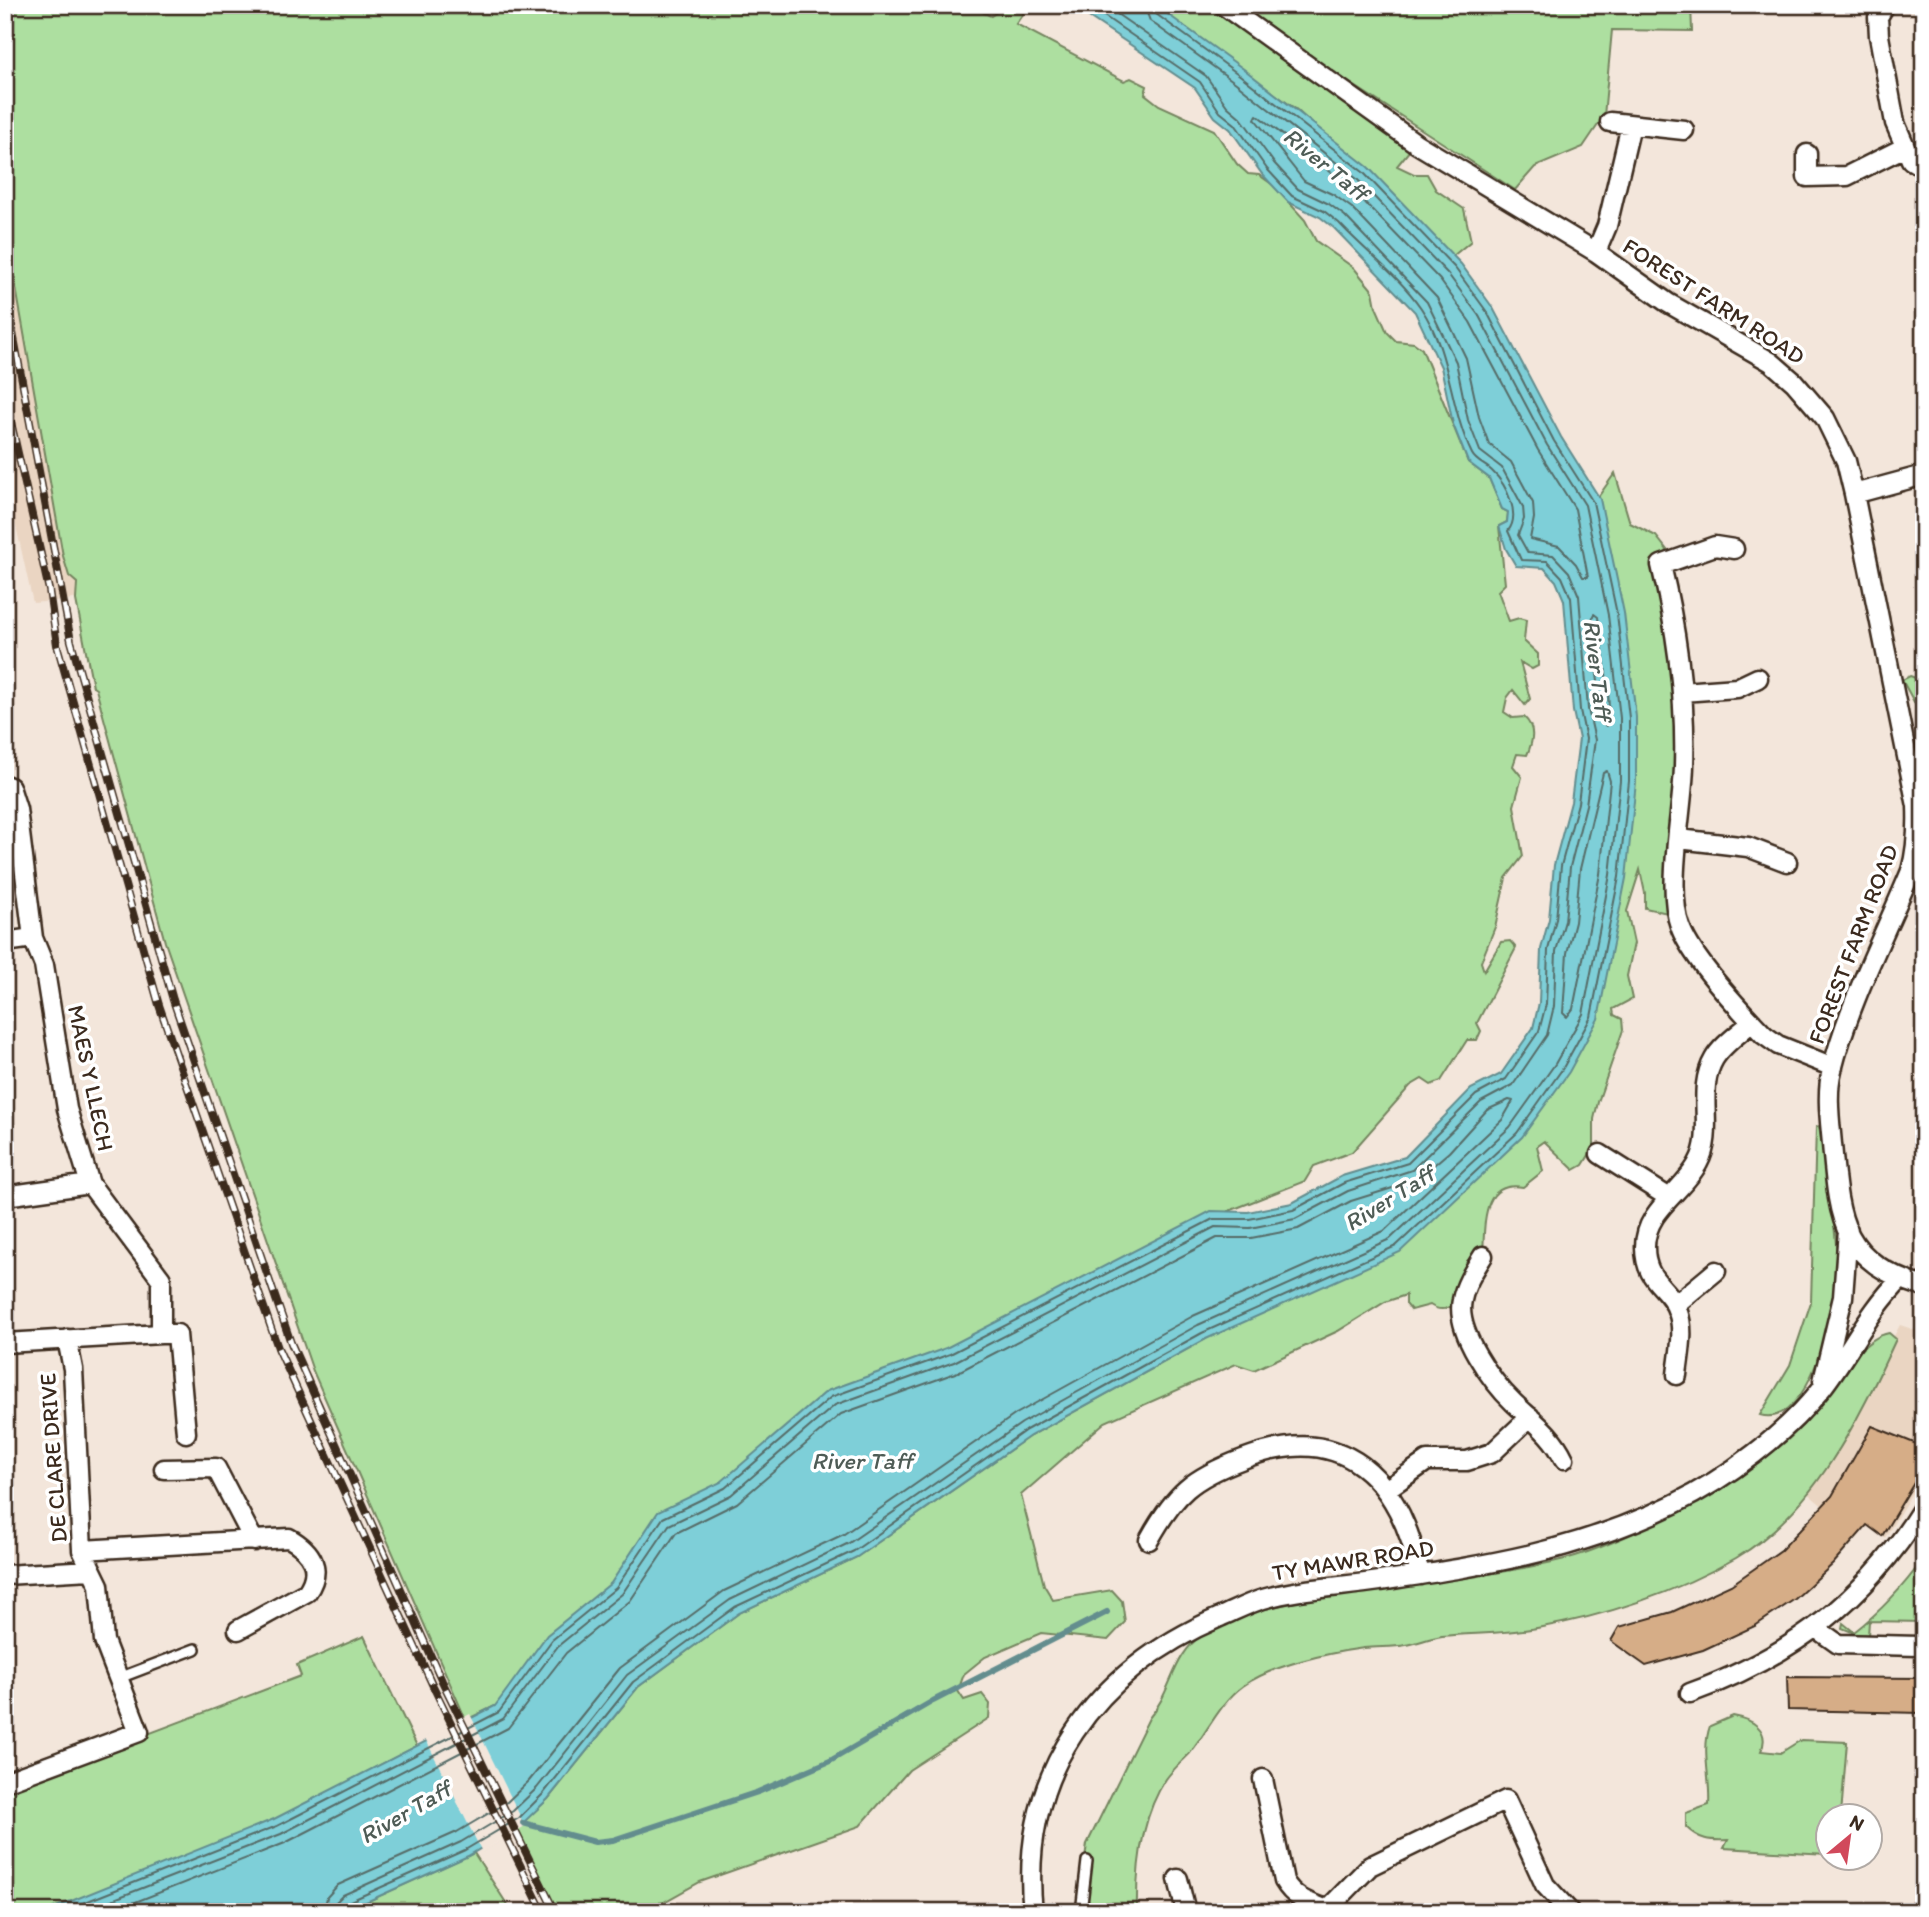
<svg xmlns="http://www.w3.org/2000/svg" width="1929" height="1917" viewBox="0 0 1929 1917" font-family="Itim,sans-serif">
  <rect width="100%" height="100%" fill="#f3e6db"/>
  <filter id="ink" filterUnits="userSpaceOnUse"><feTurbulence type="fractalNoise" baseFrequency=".0143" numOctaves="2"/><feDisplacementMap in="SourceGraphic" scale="14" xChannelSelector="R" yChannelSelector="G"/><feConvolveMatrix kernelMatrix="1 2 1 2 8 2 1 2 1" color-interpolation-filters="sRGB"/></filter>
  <g filter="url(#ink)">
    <path fill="#ead5c2" d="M 5,161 L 83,598 L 33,603 L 5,476 Z
      M 1900,1325 L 1924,1333 L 1924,1473 L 1885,1538 L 1867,1524 L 1858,1536 L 1799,1486 L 1841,1433 Z"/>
    <path fill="#addfa0" stroke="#74845f" stroke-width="2" d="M 5,5 L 967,5 L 991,16 C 1004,7 1009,1 1024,12 L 1016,24 L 1124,81 L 1131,78 L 1147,86 L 1145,94 L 1159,105 L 1214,130 L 1237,164 L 1248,174 L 1259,175 L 1273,185 L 1305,220 L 1316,241 L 1354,268 L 1373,291 L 1376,307 L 1387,332 L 1396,341 L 1414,343 L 1422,349 L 1468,462 L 1489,478 L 1502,509 L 1508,512 L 1507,522 L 1499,526 L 1505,584 L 1498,591 L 1509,621 L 1519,618 L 1526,620 L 1524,641 L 1538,654 L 1538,666 L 1532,669 L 1520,662 L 1530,699 L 1525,705 L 1513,690 L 1507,698 L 1504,712 L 1513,718 L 1524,717 C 1536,728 1533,741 1527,755 L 1517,754 L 1513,766 L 1522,777 L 1514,806 L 1523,856 L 1506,878 L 1495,927 L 1481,962 L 1484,971 L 1501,942 L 1510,941 L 1516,948 L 1477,1023 L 1481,1031 L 1477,1040 L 1467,1040 L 1441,1081 L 1431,1085 L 1422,1079 L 1410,1086 L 1352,1152 L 1314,1166 L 1305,1181 L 1229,1211 L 495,1706 L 466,1720 L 313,1371 L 165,942 L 96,689 L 93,687 L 76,600 L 77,583 L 69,576 L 63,556 L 11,259 L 5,174 Z
      M 1138,5 L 1211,5 L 1410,150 L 1397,166 L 1414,174 L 1427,174 L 1436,190 L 1464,209 L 1471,241 L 1453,256 L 1297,110 L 1238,67 Z
      M 1237,5 L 1691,5 L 1692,31 L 1612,30 L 1604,116 L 1583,147 L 1535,167 L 1515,190 L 1290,44 Z
      M 1615,473 L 1630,523 L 1656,536 L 1667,550 L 1663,562 L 1669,630 L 1666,638 L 1671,644 L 1676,706 L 1672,914 L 1645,908 L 1645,893 L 1640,870 L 1627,911 L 1634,943 L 1627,976 L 1632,999 L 1613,1009 L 1614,1015 L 1622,1019 L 1623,1030 L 1598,1102 L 1594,1119 L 1594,1147 L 1583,1165 L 1574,1170 L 1544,1141 L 1537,1146 L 1543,1171 L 1523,1187 C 1481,1180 1485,1225 1483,1253 L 1467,1261 C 1473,1281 1455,1322 1430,1305 L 1411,1310 L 1406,1304 L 1406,1295 L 1385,1302 L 1338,1331 L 1254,1370 L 1236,1364 L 1105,1422 L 1021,1495 L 1044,1585 L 1053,1600 L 1112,1590 L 1122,1601 L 1125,1622 L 1108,1640 L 1041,1633 L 985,1657 L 964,1674 L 958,1691 L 964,1700 L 982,1694 L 990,1704 L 989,1718 L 909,1770 L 860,1826 L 700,1882 L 646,1912 L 558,1912 L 548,1898 L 514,1830 L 548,1799 L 638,1687 L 739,1613 L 857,1557 L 1030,1436 L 1206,1339 L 1565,1051 L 1591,507 Z
      M 1910,676 L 1924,681 L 1924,744 L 1916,715 L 1919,711 L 1902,680 Z
      M 1819,1126 C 1825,1171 1836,1219 1837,1264 C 1837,1301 1812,1430 1760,1415 L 1790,1365 L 1811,1302 L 1816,1127 Z
      M 1889,1333 L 1896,1339 C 1859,1419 1814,1512 1736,1558 C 1676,1593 1604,1616 1537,1628 C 1506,1634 1473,1633 1442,1636 C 1429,1638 1418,1643 1406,1645 C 1392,1648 1377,1646 1364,1648 C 1328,1653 1272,1665 1243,1686 C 1220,1703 1209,1729 1191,1752 C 1183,1761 1173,1769 1166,1779 C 1141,1817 1136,1868 1137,1912 L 1078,1912 L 1087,1844 L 1149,1718 C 1172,1692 1172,1656 1202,1635 C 1228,1617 1260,1610 1291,1603 C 1377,1584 1466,1582 1552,1562 C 1586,1555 1619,1540 1650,1525 C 1702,1501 1765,1465 1804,1424 C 1827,1399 1855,1339 1889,1333 Z
      M 1924,1558 L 1924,1622 L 1869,1621 L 1868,1636 L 1852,1636 L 1852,1632 L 1842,1628 L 1843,1623 L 1854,1632 C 1881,1611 1904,1586 1924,1558 Z
      M 364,1636 L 417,1746 L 96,1912 L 5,1912 L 5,1788 L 301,1676 L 297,1665 Z
      M 1733,1716 C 1751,1719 1771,1729 1761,1751 L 1780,1753 L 1801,1740 L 1847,1742 L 1841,1815 L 1828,1815 L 1827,1854 L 1724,1848 L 1728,1840 C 1710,1841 1699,1840 1686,1827 L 1686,1813 L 1709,1805 C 1711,1779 1701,1751 1710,1726 Z
      M 474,1853 L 512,1912 L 344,1912 Z"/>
    <path fill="#7ecfd8" stroke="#638d8e" stroke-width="2" d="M 1071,5 L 1155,5 L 1245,70 L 1368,167 L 1461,264 L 1493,308 L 1561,437 L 1600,499 L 1624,613 L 1636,717 L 1636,782 L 1626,878 L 1598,1019 L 1569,1072 L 1522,1137 L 1400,1252 L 1206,1339 L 1030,1436 L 857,1557 L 739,1613 L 638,1687 L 548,1799 L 523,1823 L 468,1856 L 344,1912 L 44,1912 L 274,1819 L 495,1706 L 547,1635 L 611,1583 L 658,1512 L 721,1482 L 827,1391 L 946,1348 L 1211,1211 L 1248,1212 L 1292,1203 L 1342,1176 L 1405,1157 L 1471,1089 L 1501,1074 L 1533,1028 L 1539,1003 L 1541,949 L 1549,919 L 1554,865 L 1571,802 L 1579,739 L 1573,711 L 1564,600 L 1556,581 L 1544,568 L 1516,566 L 1506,549 L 1499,526 L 1507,522 L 1508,512 L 1502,509 L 1489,478 L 1468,462 L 1453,424 L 1441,367 L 1415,312 L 1334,228 L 1320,217 L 1288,202 L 1262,174 L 1230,129 L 1215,117 L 1195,88 Z"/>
    <path fill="#f3e6db" d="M 470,1714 L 525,1826 L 482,1852 L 425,1738 Z"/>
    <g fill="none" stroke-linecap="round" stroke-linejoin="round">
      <path stroke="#566c68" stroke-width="2" d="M 1257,115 L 1350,187 L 1440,280 L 1470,322 L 1538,450 L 1575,509 L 1588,577 L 1583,577 L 1576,564 L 1559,546 L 1530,539 L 1534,518 L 1533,503 L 1511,462 L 1489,444 L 1479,417 L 1466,358 L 1437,298 L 1352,208 L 1334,195 L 1304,181 L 1255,119 Z
        M 1594,614 L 1598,617 C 1600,636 1615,715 1606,726 L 1603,724 L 1591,623 Z
        M 1607,771 L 1610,781 L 1600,874 L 1573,1009 L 1567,1017 L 1563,1013 L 1567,953 L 1575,922 L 1580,869 L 1603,773 Z
        M 60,1912 L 277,1826 L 499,1712 L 552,1640 L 616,1588 L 663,1518 L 725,1488 L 831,1397 L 950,1354 L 1213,1219 L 1249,1219 L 1293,1210 L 1344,1183 L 1408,1163 L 1476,1095 L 1506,1079 L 1539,1031 L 1546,1004 L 1548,950 L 1556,919 L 1561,866 L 1578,803 L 1586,739 L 1580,710 L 1571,598 L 1562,577 L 1547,561 L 1521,560 L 1508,531 C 1521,515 1507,485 1492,471 C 1486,465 1476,462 1472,454 C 1449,407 1451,352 1421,308 C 1399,276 1365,251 1339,223 L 1324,211 L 1292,196 L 1267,169 L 1235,124 L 1220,112 L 1200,82 L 1088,5
        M 81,1912 L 281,1834 L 503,1719 L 558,1646 L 622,1594 L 669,1525 L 731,1495 L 835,1405 L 954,1362 L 1215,1227 L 1250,1228 L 1295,1219 L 1348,1191 L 1412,1170 L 1481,1102 L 1513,1085 L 1547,1035 L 1554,1006 L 1556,951 L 1565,921 L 1570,867 L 1586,805 L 1595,740 L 1588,709 L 1579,596 L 1569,572 L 1553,555 L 1528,553 L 1518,535 L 1524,519 L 1523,507 L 1502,468 L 1480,451 L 1468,420 L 1456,362 L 1427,302 L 1345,216 L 1329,204 L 1298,189 L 1274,163 L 1241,118 L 1227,106 L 1206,76 L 1104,5
        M 110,1912 L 285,1843 L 508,1728 L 566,1653 L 630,1601 L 676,1533 L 737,1503 L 841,1414 L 958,1372 L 1217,1238 L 1251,1238 L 1298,1229 L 1351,1201 L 1415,1181 L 1449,1152 L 1487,1110 L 1509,1100 L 1513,1101 L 1502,1120 L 1384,1231 L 1193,1316 L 1016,1414 L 844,1534 L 724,1591 L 620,1668 L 529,1781 L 506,1803 L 457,1832 L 338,1885 L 327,1897 L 324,1912
        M 334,1912 L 336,1902 L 343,1895 L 461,1842 L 513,1811 L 537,1788 L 627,1675 L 730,1600 L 849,1543 L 1022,1423 L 1198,1325 L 1390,1239 L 1510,1127 L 1555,1064 L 1583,1014 L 1610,875 L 1620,781 L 1620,718 L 1608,615 L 1585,505 L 1547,445 L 1479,316 L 1448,274 L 1357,179 L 1236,83 L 1150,21 L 1144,5
        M 343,1912 L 348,1902 L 465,1850 L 519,1818 L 543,1794 L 633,1682 L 735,1607 L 854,1551 L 1026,1430 L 1202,1333 L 1396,1246 L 1517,1133 L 1563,1068 L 1591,1017 L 1619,877 L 1629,781 L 1629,718 L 1617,614 L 1593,502 L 1554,441 L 1487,312 L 1455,268 L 1363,172 L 1241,76 L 1156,14 L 1153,5"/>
      <path stroke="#638d8e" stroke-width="6" d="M 523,1823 L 595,1842 L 613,1840 L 758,1792 L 830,1761 L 933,1701 L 1107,1612"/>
    </g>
    <path fill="#d6ad87" stroke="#3b2a1e" stroke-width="2" d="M 1872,1426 L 1924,1447 L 1924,1465 L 1920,1473 L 1882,1536 L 1867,1525 L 1833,1564 L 1795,1599 L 1755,1626 L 1703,1650 L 1646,1666 L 1611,1641 L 1619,1627 L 1672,1612 L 1731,1585 L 1781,1550 L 1832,1496 Z
      M 1787,1677 L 1924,1678 L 1921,1713 L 1788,1710 Z"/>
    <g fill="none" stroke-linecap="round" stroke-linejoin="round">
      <defs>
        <path id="lane" d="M 119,1678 L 195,1649
          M 1081,1912 L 1087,1861"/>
        <path id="street" d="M 1223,5 L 1417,144 L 1596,252 L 1668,303 L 1771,362 L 1794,382 L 1825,418 L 1846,461 L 1854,494 L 1917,806 C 1918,829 1917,849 1911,871 C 1885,934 1848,1005 1832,1070 C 1826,1093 1830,1121 1832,1144 C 1839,1223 1841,1260 1924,1287
          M 1885,5 L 1878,17 L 1879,36 L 1895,123 L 1911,160 L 1924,168
          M 1610,122 L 1684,130
          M 1807,154 L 1807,177 L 1847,176 L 1903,148
          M 1596,252 L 1607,226 L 1631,125
          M 1854,494 L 1924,475
          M 1734,549 L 1715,546 L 1661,565 C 1677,631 1686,699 1684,766 C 1683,809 1666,888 1680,926 C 1690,956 1741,1011 1764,1035 L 1778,1045 L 1833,1067
          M 1682,692 L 1737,688 L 1758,678
          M 5,785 L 10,787 L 17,809 L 33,938 L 44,965 L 67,1109 L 90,1184 L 161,1279 L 161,1334 L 5,1343
          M 1679,839 L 1748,847 L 1787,862
          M 5,942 L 33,938
          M 1600,1154 L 1668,1197
          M 5,1196 L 90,1184
          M 1483,1256 C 1475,1269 1465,1284 1462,1300 C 1455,1331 1492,1382 1514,1403 C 1533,1421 1553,1435 1564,1459
          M 1675,1305 L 1716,1271
          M 161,1334 L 177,1334 L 186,1433
          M 1677,1375 C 1679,1355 1685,1331 1678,1312 C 1670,1286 1645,1284 1645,1247 C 1645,1210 1683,1192 1698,1163 C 1716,1131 1695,1091 1714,1059 C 1722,1045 1739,1034 1752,1022
          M 1823,1381 L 1843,1297 L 1848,1230
          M 164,1469 L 216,1468 L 254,1541
          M 1387,1489 L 1427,1461 L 1467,1461 L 1492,1453 L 1530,1417
          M 1149,1540 C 1175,1493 1192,1478 1243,1459 C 1345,1419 1400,1479 1420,1575
          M 82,1550 L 289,1538 C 312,1551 323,1569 307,1592 L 238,1630
          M 5,1575 L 90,1570
          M 1817,1629 L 1838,1644 L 1919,1646
          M 1690,1693 C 1792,1656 1866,1600 1924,1506
          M 1263,1779 L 1284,1881 C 1294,1898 1307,1902 1325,1909
          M 5,1782 L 139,1732 L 104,1641 L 99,1585 L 82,1550 L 73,1369 L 67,1339
          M 1178,1879 L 1186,1912
          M 1033,1912 C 1018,1773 1096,1670 1220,1617 C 1234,1611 1249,1603 1263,1599 C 1300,1588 1342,1587 1380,1581 C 1487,1565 1575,1552 1674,1504 C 1726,1479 1786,1434 1822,1388 C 1850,1352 1868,1312 1901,1279
          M 1325,1912 L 1370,1866 L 1506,1800 L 1545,1885 L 1570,1912"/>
      </defs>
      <use href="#lane" stroke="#3b2a1e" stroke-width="14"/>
      <use href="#street" stroke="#3b2a1e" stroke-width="23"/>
      <use href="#lane" stroke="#fff" stroke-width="9"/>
      <use href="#street" stroke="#fff" stroke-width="18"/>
      <defs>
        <path id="rail" d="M 5,290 L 71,641 L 173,1000 L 291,1343 L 442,1681 L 555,1912
          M 5,396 L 49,590 L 57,645 L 159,1005 L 278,1348 L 433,1686 L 543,1912"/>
      </defs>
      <use href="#rail" stroke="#3b2a1e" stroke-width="8"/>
      <use href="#rail" stroke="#fff" stroke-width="5" stroke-dasharray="16" stroke-linecap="butt"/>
    </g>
  </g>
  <g text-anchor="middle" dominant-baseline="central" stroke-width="7" stroke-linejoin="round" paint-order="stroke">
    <g font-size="23" fill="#3b2a1e" stroke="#fff">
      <text transform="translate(1714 301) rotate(33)">FOREST FARM ROAD</text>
      <text transform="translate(1853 944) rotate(-69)">FOREST FARM ROAD</text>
      <text transform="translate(91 1078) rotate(78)">MAES Y LLECH</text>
      <text transform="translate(53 1458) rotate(-94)">DE CLARE DRIVE</text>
      <text transform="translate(1353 1560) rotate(-9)">TY MAWR ROAD</text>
    </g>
    <g font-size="24" font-style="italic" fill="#4f5c56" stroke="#fff">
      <text transform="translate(1326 164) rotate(39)">River Taff</text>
      <text transform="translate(1598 670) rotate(83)">River Taff</text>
      <text transform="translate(1389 1198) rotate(-32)">River Taff</text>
      <text x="862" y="1460">River Taff</text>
      <text transform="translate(405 1812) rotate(-30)">River Taff</text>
    </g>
  </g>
  <rect width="1929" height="1917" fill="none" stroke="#fff" stroke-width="28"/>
  <rect x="14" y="14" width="1901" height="1889" fill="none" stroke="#3b2a1e" stroke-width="2.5" filter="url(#ink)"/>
  <g transform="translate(1849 1837) rotate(29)"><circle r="33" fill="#ffffff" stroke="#b1aaa5" stroke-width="2"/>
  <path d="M0-5L12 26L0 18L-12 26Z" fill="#d1495b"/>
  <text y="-10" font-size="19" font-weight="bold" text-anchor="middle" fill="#3b2a1e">N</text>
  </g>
</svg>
